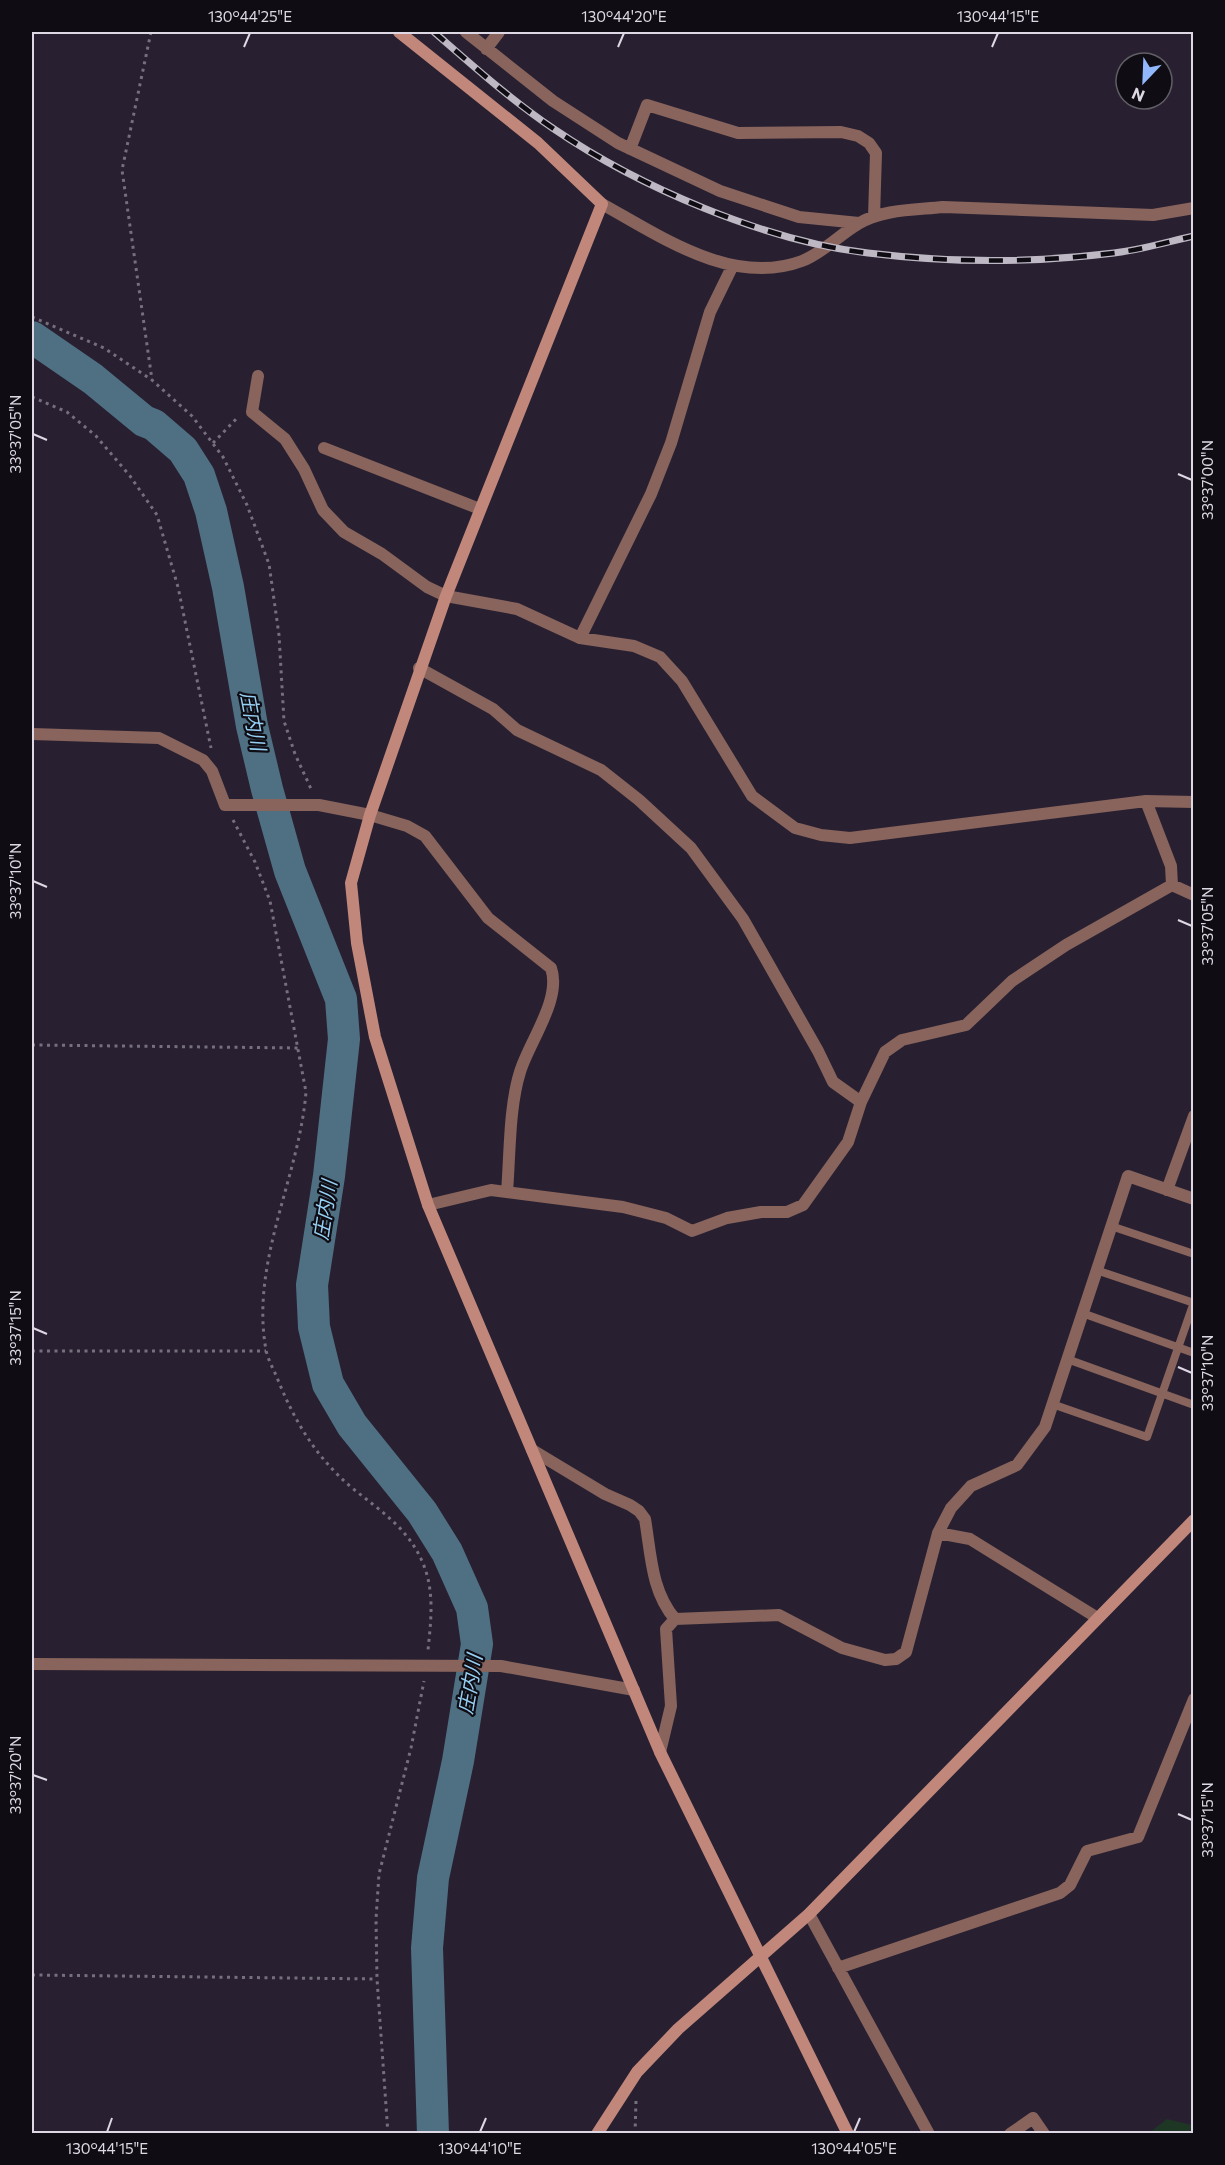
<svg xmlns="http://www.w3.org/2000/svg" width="1225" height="2165" viewBox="0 0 1225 2165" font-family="Commissioner,'Noto Sans JP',sans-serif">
  <rect width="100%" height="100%" fill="#282031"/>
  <path fill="#1e3624" d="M 1167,2119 L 1191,2125 L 1190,2133 L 1149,2133 Z"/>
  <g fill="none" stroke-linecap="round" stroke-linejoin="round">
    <path stroke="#4f7083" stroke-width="32" d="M 32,337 L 93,379 L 144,421 L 154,425 L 183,450 L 199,475 L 211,511 L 228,587 L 252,726 L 267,789 L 290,871 L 341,999 L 344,1039 L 329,1176 L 312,1285 L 314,1327 L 328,1384 L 352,1425 L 422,1512 L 447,1552 L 472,1608 L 477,1644 L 458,1761 L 433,1878 L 427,1948 L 433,2134"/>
    <path stroke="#766f7e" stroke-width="3" stroke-dasharray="3 4.5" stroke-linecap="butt" d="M 151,32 L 122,170 L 152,380
      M 32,317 L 104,348 L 152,380 L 192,416 L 223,457 L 247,505 L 269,564 L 279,635 L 284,721 L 295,754 L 312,791
      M 32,397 L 67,412 L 96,436 L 130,476 L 157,515 L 178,587 L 211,748
      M 213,443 L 239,416
      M 233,820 L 255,862 L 270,901 L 306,1092 C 299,1178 250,1262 266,1350 C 268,1360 274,1370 278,1380 C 295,1422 316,1457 351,1487 C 379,1510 407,1527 422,1561 C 435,1590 431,1620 428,1650
      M 32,1045 L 299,1048
      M 32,1351 L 266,1351
      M 32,1975 L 377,1979
      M 388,2134 L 377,1979 L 376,1919 L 379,1874 L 411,1748 L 424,1681
      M 635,2134 L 636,2101"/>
    <path stroke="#88645c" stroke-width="8" d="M 1111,1226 L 1194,1254
      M 1096,1270 L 1194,1303
      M 1082,1313 L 1194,1353
      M 1067,1359 L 1194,1405
      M 1052,1404 L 1147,1437 L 1194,1302"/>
    <path stroke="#88645c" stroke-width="12" d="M 466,32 L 553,101 L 618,143 L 720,191 L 799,217 L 859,223
      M 486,49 L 499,32
      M 630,149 L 647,105 L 738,133 L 841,132 L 858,136 L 869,143 L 876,153 L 874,217
      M 602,204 C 660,236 732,287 802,261 C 823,253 839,235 858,224 C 882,209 916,210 943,207 L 1153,215 L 1194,208
      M 258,376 L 252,412 L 285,439 L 304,469 L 323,510 L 344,532 L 382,554 L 427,587 L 446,596 L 517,609 L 580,638 L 634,646 L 660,657 L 682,681 L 752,796 L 795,828 L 821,835 L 850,838 L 1146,801 L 1194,802
      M 324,448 L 480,509
      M 580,638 L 651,494 L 671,443 L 710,312 L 733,265
      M 419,668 L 493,709 L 517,730 L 601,770 L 639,800 L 691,848 L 743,919 L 818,1051 L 833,1082 L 861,1102
      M 32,734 L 159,738 L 203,760 L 212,771 L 225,805 L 319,805 L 370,815 L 407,826 L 425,836 L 488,918 L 551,968 C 562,999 529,1042 520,1072 C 509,1107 510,1155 507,1192
      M 1146,801 L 1171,866 L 1172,885
      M 1172,885 L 1194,895
      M 1167,1190 L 1194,1116
      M 428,1205 L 491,1190 L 623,1207 L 666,1218 L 692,1231 L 727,1218 L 761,1212 L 787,1212 L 803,1205 L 848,1142 L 861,1102 L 885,1052 L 902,1040 L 966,1025 L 1012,981 L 1066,945 L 1172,885
      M 532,1450 L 605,1494 L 630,1505 L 639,1511 L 645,1519 C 651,1554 651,1591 675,1619
      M 938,1533 L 970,1539 L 1096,1617
      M 32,1664 L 501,1666 L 634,1690
      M 660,1752 L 671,1706 L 666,1629 L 675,1619 L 779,1615 L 842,1648 L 885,1660 L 896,1659 L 906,1652 L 938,1533 L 951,1508 L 971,1486 L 1017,1465 L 1045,1427 L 1128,1176 L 1194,1199
      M 809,1914 L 929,2134
      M 838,1968 L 1060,1893 L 1070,1885 L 1087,1851 L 1138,1837 L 1194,1699
      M 1010,2134 L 1033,2118 L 1044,2134"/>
    <path stroke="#c1877b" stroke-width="12" d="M 399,32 L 538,143 L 602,204 L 446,596 L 370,815 L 351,883 L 357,943 L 375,1037 L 428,1205 L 660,1752 L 848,2134
      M 597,2134 L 637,2072 L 678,2029 L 809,1914 L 1194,1520"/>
    <defs>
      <path id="rail" d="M 434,32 C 472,65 511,100 554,129 C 639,187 765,241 868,253 C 949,263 1033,263 1114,253 C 1140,250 1167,242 1194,236"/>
    </defs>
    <use href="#rail" stroke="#beb8c4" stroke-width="7"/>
    <use href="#rail" stroke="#0f0c13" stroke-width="4.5" stroke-dasharray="14" stroke-linecap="butt"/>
  </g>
  <path fill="none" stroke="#ddd8e3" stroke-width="2" d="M 244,47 L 250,33M 618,47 L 624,33M 992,47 L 998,33M 33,434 L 47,440M 1178,474 L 1192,480M 33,881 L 47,887M 1178,920 L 1192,926M 33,1328 L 47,1334M 1178,1367 L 1192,1373M 33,1775 L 47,1780M 1178,1814 L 1192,1820M 107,2132 L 112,2118M 480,2132 L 486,2118M 854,2132 L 860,2118"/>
  <g text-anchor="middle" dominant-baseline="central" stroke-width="4.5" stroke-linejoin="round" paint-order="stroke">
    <g font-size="20" font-style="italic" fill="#95d0f4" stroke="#0f0c13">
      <text transform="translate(254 721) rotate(79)">庄内川</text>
      <text transform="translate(324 1210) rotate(-81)">庄内川</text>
      <text transform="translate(469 1684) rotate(-80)">庄内川</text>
    </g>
  </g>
  <rect width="1225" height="2165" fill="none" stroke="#0f0c13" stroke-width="66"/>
  <g transform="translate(1144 81) rotate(203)"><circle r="28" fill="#0f0c13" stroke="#615e66" stroke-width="1.5"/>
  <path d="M0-4.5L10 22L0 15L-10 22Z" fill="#91b8fd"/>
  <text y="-9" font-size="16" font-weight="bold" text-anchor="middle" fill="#ddd8e3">N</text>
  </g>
  <rect x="33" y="33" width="1159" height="2099" fill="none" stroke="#ddd8e3" stroke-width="2"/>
  <g font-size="15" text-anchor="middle" fill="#ddd8e3">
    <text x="250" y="22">130°44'25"E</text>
    <text x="624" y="22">130°44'20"E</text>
    <text x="998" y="22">130°44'15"E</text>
    <text transform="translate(16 434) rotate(-90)" y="5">33°37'05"N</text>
    <text transform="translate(1208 480) rotate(-90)" y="5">33°37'00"N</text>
    <text transform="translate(16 881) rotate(-90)" y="5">33°37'10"N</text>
    <text transform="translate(1208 926) rotate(-90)" y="5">33°37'05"N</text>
    <text transform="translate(16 1328) rotate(-90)" y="5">33°37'15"N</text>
    <text transform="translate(1208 1373) rotate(-90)" y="5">33°37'10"N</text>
    <text transform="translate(16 1775) rotate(-90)" y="5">33°37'20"N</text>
    <text transform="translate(1208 1820) rotate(-90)" y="5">33°37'15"N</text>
    <text x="107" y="2154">130°44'15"E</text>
    <text x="480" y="2154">130°44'10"E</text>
    <text x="854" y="2154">130°44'05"E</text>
  </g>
</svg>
